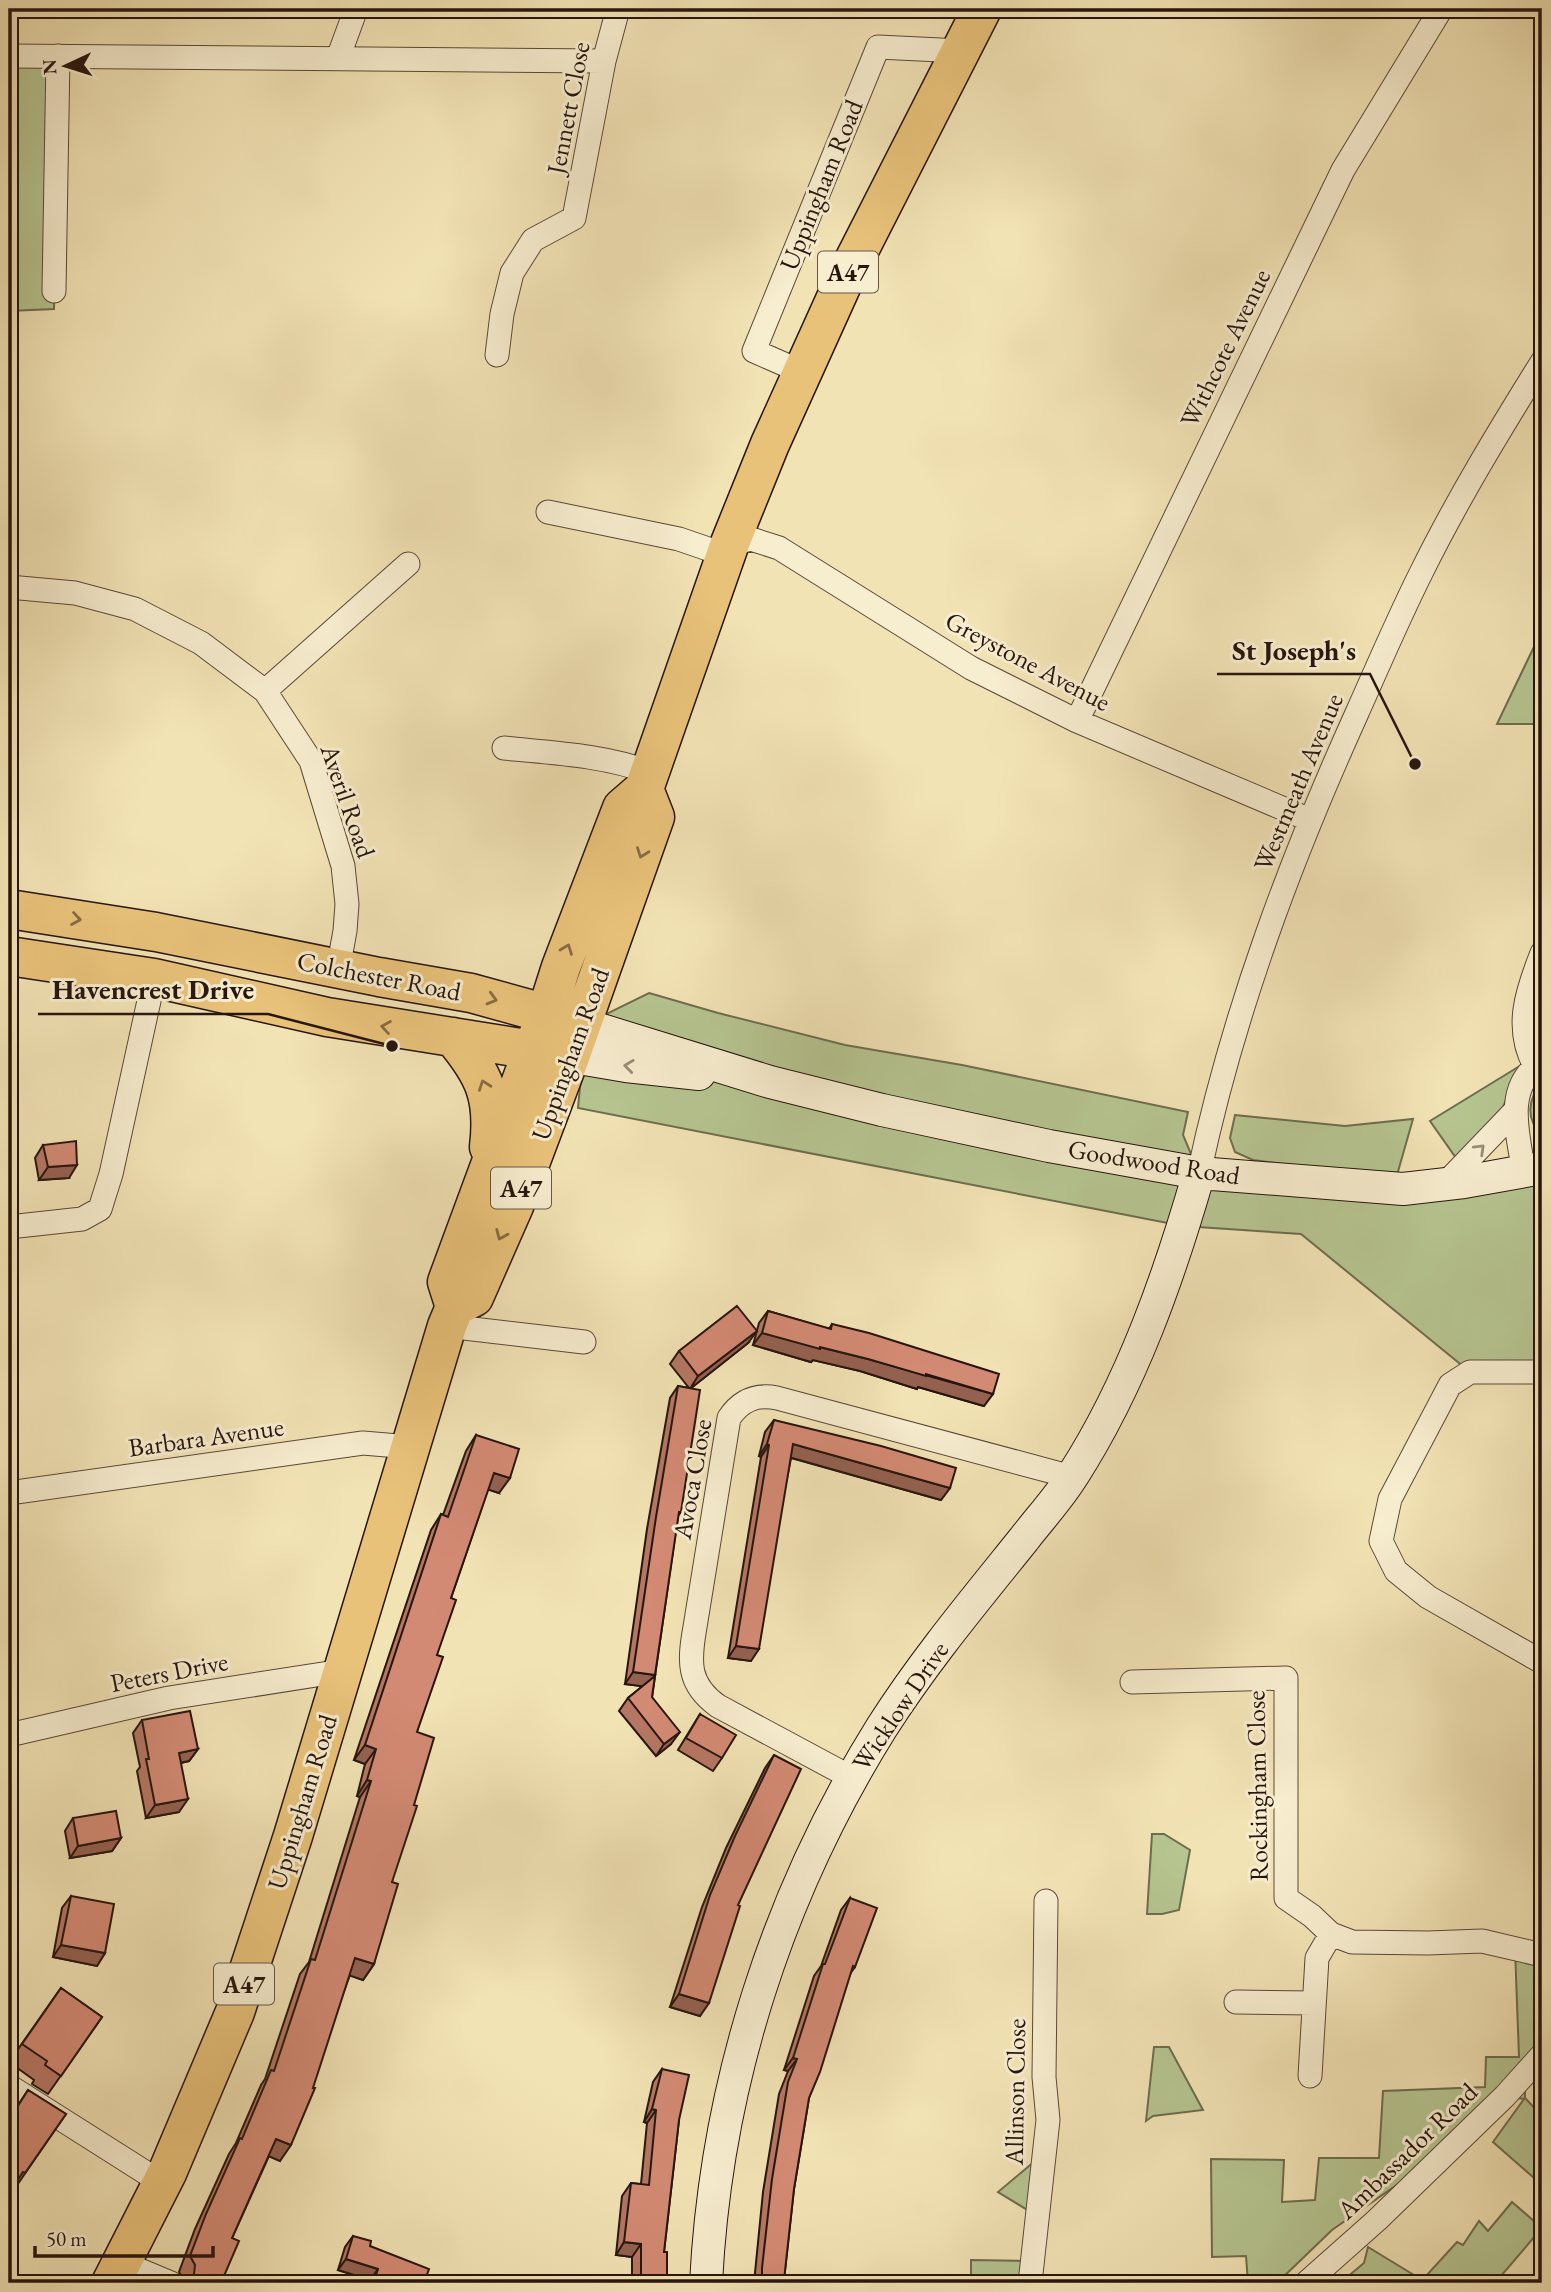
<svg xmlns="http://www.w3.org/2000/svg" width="1551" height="2292" viewBox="0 0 1551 2292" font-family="'EB Garamond',serif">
  <rect width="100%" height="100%" fill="#f2e3b5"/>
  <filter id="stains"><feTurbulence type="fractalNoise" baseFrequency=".00286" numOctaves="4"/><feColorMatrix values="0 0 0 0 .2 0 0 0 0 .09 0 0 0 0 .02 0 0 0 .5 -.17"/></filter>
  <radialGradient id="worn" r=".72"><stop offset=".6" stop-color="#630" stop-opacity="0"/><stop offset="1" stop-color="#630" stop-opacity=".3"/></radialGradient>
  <path fill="#b6c591" stroke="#6e6d50" stroke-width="2" d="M 9,55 L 58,56 L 54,309 L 9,311 Z
    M 1542,630 L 1542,724 L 1497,724 Z
    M 649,993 L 718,1013 L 845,1045 L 962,1065 L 1188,1112 L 1183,1135 L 1199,1173 L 1542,1178 L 1542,1372 L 1470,1372 L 1301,1234 L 1183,1226 L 578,1108 L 586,1024 Z
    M 1523,1064 L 1494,1126 L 1461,1165 L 1430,1121 Z
    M 1542,1082 L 1542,1135 C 1525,1119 1528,1099 1542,1082 Z
    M 1235,1115 L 1345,1126 L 1413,1119 L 1397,1175 L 1361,1174 L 1253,1160 L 1235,1152 L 1230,1138 Z
    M 1152,1834 L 1164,1834 L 1190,1850 L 1179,1910 L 1162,1914 L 1147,1914 Z
    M 1515,1949 L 1542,1955 L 1542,2055 L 1525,2074 L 1525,2098 L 1542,2116 L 1542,2185 L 1493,2142 L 1524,2099 L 1505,2096 L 1447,2150 L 1332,2230 L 1277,2283 L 1248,2283 L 1246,2256 L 1212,2257 L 1211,2159 L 1284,2160 L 1282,2202 L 1315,2200 L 1319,2158 L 1379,2158 L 1383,2091 L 1485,2087 L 1486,2057 L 1519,2057 Z
    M 1154,2047 L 1169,2047 L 1203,2110 L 1153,2116 L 1146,2121 Z
    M 1041,2156 L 1034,2214 L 998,2192 Z
    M 1512,2202 L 1542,2228 L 1495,2283 L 1434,2283 L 1425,2277 L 1457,2242 L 1463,2245 L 1479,2221 L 1488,2231 Z
    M 1368,2247 L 1427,2283 L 1340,2283 L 1364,2263 Z
    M 971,2260 L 1031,2261 L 1030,2283 L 971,2283 Z"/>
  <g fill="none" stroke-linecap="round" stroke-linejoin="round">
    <defs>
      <path id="street" d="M 9,56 L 604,61
        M 338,58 L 356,9
        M 54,291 L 58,56
        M 497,355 L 502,314 L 512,273 L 533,240 L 574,218 L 604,61 L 618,9
        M 802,372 L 754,351 L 878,47 L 961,51
        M 548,512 L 679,539 L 711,550 L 751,539 L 779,548 L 971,668 L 1077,721 L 1310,820
        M 9,587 L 75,593 L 135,609 L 201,643 L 265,691 L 311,761 L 343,866 L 347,904 L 345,931 L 338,969
        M 265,691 L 408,564
        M 1077,721 L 1343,170 L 1441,9
        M 504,748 C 553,753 603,755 649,772
        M 1535,1066 C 1514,1028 1527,991 1542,953
        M 1524,1172 C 1518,1135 1503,1086 1542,1062
        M 1199,1173 C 1233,1013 1290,861 1357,713 C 1378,666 1398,619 1421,573 C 1457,500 1499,431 1542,362
        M 1444,1185 L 1515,1111
        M 9,1227 L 82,1219 L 100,1209 L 111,1174 L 154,978
        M 447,1326 L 584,1342
        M 1542,1372 L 1470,1372 L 1450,1385 L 1390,1499 L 1381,1541 L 1396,1571 L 1428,1597 L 1542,1662
        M 9,1493 L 363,1443 L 410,1447
        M 1132,1682 L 1286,1678 L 1286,1898 L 1312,1916 L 1331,1934 L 1352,1942 L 1428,1943 L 1482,1941 L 1542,1955
        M 9,1735 L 169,1698 L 342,1671
        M 852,1778 L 718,1706 C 687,1684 689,1661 695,1627 L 729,1418 C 741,1400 756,1394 777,1398 L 1072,1477
        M 1236,2002 L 1314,2003
        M 1310,2076 L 1317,1958 L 1331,1934
        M 9,2086 L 162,2183
        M 123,2263 L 171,2283
        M 1030,2283 L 1048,2120 L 1044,2077 L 1046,1901
        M 1306,2283 L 1377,2220 L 1505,2096 L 1542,2055"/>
      <path id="secondary" d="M 582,1024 L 770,1082 L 882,1110 L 1049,1146 L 1199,1173 L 1403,1189 L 1464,1182 L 1542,1168
        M 549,1053 L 626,1066 L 699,1074
        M 706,2283 C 716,2086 777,1895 882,1727 C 924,1661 975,1600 1024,1539 C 1040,1518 1059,1498 1073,1475 C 1132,1383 1169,1277 1199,1173"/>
      <path id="highway" d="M 9,909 L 156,932 L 379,977 L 471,993 L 569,1020
        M 9,956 L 154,978 L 327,1017 L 533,1050
        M 453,1037 C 484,1074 495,1097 489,1147
        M 455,1307 L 447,1282 L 546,1014 L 561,967 L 622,808 L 644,789 L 730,543 L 770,444 L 845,278 L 982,9
        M 111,2283 L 167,2173 L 235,2012 L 293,1836 L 447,1326 L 455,1307 L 474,1297 L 514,1206 L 570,1057 L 655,817 L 644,789"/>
    </defs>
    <use href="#street" stroke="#5a4838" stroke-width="25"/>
    <use href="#secondary" stroke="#27150e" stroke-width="34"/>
    <use href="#highway" stroke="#27150e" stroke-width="41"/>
    <use href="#street" stroke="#f7edcf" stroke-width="23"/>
    <use href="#secondary" stroke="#f7edcf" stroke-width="32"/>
    <use href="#highway" stroke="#e9c27a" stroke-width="38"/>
  </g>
  <path fill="#b57764" stroke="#27150e" stroke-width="2" d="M 43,1145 L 69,1178 L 39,1180 L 35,1158 Z
    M 768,1311 L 829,1329 L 832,1324 L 984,1406 L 918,1387 L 917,1389 L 860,1371 L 813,1360 L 811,1362 L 753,1345 L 759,1323 Z
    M 748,1343 L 691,1388 L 681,1512 L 678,1516 L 652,1697 L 671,1744 L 656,1756 L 619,1711 L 628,1698 L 643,1686 L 625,1684 L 647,1529 L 670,1398 L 678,1386 L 689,1388 L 670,1364 L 679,1351 Z
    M 774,1420 L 941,1500 L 791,1458 L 751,1661 L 728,1658 L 761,1457 L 759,1456 L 765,1432 Z
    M 476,1435 L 499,1493 L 488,1489 L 451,1598 L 417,1732 L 392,1882 L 374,1964 L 363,1980 L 350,1975 L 280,2161 L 269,2156 L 232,2238 L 221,2283 L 184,2280 L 179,2272 L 195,2229 L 229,2154 L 236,2143 L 261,2085 L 265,2079 L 300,1974 L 309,1962 L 360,1797 L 357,1796 L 365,1764 L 354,1760 L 431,1530 L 441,1514 L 443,1515 L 466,1451 Z
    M 700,1714 L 722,1758 L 713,1771 L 678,1750 Z
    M 142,1720 L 198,1749 L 189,1761 L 181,1763 L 179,1812 L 146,1818 L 137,1771 L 140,1767 L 133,1733 Z
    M 774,1755 L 700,2016 L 670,2007 L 702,1907 L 726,1848 L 765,1768 Z
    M 73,1818 L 121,1838 L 112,1851 L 70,1858 L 65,1831 Z
    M 71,1896 L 105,1953 L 97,1966 L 53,1957 L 62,1908 Z
    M 850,1898 L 855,1967 L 850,1974 L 809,2098 L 794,2189 L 784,2280 L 788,2283 L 754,2283 L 763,2192 L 779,2094 L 788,2071 L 784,2070 L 814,1976 L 821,1966 L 841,1910 Z
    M 61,1988 L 102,2017 L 48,2094 L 32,2084 L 34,2080 L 9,2062 Z
    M 662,2069 L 679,2120 L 664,2252 L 667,2283 L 632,2283 L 632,2257 L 616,2255 L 622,2196 L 631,2183 L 641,2184 L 647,2123 L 644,2122 L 653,2082 Z
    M 28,2090 L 66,2114 L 13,2191 L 11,2189 L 10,2117 Z
    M 353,2236 L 370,2246 L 423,2283 L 369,2283 L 370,2280 L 338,2270 L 345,2247 Z"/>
  <path fill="#946151" stroke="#27150e" stroke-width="2" d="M 77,1165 L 69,1178 L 39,1180 L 48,1167 Z
    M 757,1331 L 748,1343 L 690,1389 L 698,1376 Z
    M 762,1333 L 868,1359 L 993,1394 L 984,1406 L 918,1387 L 917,1389 L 860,1371 L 813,1360 L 811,1362 L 753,1345 Z
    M 767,1444 L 769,1445 L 761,1457 L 759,1456 Z
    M 793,1444 L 950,1488 L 941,1500 L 785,1456 Z
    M 494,1473 L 510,1478 L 499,1493 L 483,1488 Z
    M 736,1646 L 759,1649 L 751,1661 L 728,1658 Z
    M 633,1672 L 655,1675 L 647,1687 L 625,1684 Z
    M 680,1732 L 671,1744 L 656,1756 L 664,1744 Z
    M 365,1745 L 376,1749 L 365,1764 L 354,1760 Z
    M 198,1749 L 189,1761 L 170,1765 L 179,1753 Z
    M 367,1780 L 371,1781 L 360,1797 L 357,1796 Z
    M 188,1799 L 179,1812 L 146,1818 L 155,1805 Z
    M 121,1838 L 112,1851 L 70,1858 L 78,1846 Z
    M 61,1945 L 105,1953 L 97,1966 L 53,1957 Z
    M 355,1958 L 374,1964 L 363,1980 L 345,1974 Z
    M 679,1994 L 709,2003 L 700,2016 L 670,2007 Z
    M 793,2058 L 797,2059 L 788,2071 L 784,2070 Z
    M 652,2109 L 656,2110 L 647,2123 L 644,2122 Z
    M 276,2139 L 291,2145 L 280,2161 L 266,2155 Z
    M 624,2242 L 641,2244 L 632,2257 L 616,2255 Z
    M 346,2259 L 378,2269 L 370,2280 L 338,2270 Z
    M 376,2275 L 384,2278 L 380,2283 L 370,2283 Z
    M 409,2278 L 424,2283 L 406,2283 Z"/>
  <path fill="#d38a74" stroke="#27150e" stroke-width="2" d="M 76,1141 L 77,1165 L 48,1167 L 43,1145 Z
    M 737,1306 L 757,1331 L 698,1376 L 679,1351 Z
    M 768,1311 L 831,1329 L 832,1324 L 869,1333 L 999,1374 L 993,1394 L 926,1374 L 926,1376 L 868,1359 L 820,1347 L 820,1349 L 762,1333 Z
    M 678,1386 L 700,1390 L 681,1512 L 679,1512 L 655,1675 L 633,1672 L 656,1517 Z
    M 774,1420 L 881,1446 L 956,1468 L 950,1488 L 793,1444 L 759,1649 L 736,1646 L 769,1445 L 767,1444 Z
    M 476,1435 L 519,1449 L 510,1478 L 494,1473 L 451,1598 L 456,1600 L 437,1655 L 443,1657 L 417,1732 L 434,1738 L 414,1805 L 417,1806 L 392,1882 L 398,1884 L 374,1964 L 355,1958 L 313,2088 L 315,2088 L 291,2145 L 276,2139 L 232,2238 L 239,2241 L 221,2283 L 178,2283 L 179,2281 L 190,2279 L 194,2274 L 195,2265 L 190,2256 L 206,2214 L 240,2138 L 242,2139 L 271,2070 L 274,2071 L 311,1959 L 315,1960 L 371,1781 L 367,1780 L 376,1749 L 365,1745 L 441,1514 L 448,1517 Z
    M 655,1676 L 652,1697 L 680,1732 L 664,1744 L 628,1698 Z
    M 190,1711 L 198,1749 L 179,1753 L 188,1799 L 155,1805 L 146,1759 L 149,1759 L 142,1720 Z
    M 700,1714 L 736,1735 L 722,1758 L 686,1738 Z
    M 774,1755 L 801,1769 L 738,1905 L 740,1906 L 709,2003 L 679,1994 L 710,1895 L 735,1836 Z
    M 116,1811 L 121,1838 L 78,1846 L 73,1818 Z
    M 71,1896 L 114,1904 L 105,1953 L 61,1945 Z
    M 850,1898 L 877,1908 L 855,1967 L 853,1966 L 820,2072 L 809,2098 L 794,2189 L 784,2280 L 788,2280 L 788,2283 L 762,2283 L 762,2268 L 772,2179 L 788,2082 L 797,2059 L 793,2058 L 823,1964 L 825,1964 Z
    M 61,1988 L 102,2017 L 61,2076 L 45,2065 L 47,2061 L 22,2044 Z
    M 662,2069 L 689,2075 L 679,2120 L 664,2252 L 667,2252 L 667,2283 L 641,2283 L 641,2244 L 624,2242 L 631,2183 L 649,2185 L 656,2110 L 652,2109 Z
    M 28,2090 L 66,2114 L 25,2173 L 23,2172 L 9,2193 L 9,2116 L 11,2117 Z
    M 353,2236 L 371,2241 L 370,2246 L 429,2269 L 424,2283 L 409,2278 L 407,2283 L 382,2283 L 384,2278 L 376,2275 L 378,2269 L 346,2259 Z"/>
  <defs><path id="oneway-chevron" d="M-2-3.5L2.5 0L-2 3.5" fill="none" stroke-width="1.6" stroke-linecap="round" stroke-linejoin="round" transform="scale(1.75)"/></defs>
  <g stroke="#886c44">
    <use href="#oneway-chevron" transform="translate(642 853) rotate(110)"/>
    <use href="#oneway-chevron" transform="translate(76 919) rotate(9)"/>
    <use href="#oneway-chevron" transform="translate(567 949) rotate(-69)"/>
    <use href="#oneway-chevron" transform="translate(492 999) rotate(16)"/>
    <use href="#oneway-chevron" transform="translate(386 1027) rotate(-171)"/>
    <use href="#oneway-chevron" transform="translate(484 1085) rotate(-110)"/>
    <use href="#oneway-chevron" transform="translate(501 1235) rotate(113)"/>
  </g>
  <g stroke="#998c78">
    <use href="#oneway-chevron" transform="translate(629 1066) rotate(-173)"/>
    <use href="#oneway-chevron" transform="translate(1480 1149) rotate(-44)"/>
  </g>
  <g text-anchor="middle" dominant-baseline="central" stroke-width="6" stroke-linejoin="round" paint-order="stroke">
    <g fill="#f7edcf" stroke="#655648" stroke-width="2">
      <rect x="818" y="251.5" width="60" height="41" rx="5"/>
      <rect x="491" y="1167.5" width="60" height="41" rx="5"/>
      <rect x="214" y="1963.5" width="60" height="41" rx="5"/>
    </g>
    <g font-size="24" font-weight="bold" fill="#27150e">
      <text x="848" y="272">A47</text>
      <text x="521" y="1188">A47</text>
      <text x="244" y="1984">A47</text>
    </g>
    <g font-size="26" fill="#27150e" stroke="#f7edcf">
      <text transform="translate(568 108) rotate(-79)">Jennett Close</text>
      <text transform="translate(821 185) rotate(-68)">Uppingham Road</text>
      <text transform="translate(1225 348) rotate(-64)">Withcote Avenue</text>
      <text transform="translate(1028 661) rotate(28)">Greystone Avenue</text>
      <text transform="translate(1298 782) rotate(-67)">Westmeath Avenue</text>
      <text transform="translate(348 801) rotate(71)">Averil Road</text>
      <text transform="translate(379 976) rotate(11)">Colchester Road</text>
      <text transform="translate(570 1054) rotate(-70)">Uppingham Road</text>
      <text transform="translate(1154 1162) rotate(9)">Goodwood Road</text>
      <text transform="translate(206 1437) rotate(-8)">Barbara Avenue</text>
      <text transform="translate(692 1479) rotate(-80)">Avoca Close</text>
      <text transform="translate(169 1672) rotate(-11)">Peters Drive</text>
      <text transform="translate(900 1706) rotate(-56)">Wicklow Drive</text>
      <text transform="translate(1257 1786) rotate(-91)">Rockingham Close</text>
      <text transform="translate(302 1802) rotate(-73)">Uppingham Road</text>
      <text transform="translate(1015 2092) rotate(-89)">Allinson Close</text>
      <text transform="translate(1407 2151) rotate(-44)">Ambassador Road</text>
    </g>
  </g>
  <path fill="none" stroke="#27150e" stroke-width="2.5" d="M1415 764L1370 674H1217M392 1046L268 1014H38"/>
  <g fill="#27150e" stroke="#f7edcf" stroke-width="2.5">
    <circle cx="1415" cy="764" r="7"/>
    <circle cx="392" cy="1046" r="7"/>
  </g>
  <g font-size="28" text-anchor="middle" font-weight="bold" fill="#27150e" stroke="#f7edcf" stroke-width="6" stroke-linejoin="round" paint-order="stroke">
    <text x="1294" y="660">St Joseph's</text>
    <text x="153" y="999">Havencrest Drive</text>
  </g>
  <rect width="1551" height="2292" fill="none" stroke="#f2e3b5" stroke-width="35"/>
  <rect x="10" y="10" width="1530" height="2271" fill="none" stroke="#27150e" stroke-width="3.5"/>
  <rect x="18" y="18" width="1516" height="2257" fill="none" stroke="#27150e" stroke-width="2"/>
  <g transform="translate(66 66) rotate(266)" stroke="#f7edcf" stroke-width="5" paint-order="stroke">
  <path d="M0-5L12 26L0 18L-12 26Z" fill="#27150e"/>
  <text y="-10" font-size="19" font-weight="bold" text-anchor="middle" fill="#27150e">N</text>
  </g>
  <path d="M35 2246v10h178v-10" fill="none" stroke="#27150e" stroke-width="3.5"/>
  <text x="46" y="2246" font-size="21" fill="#27150e" stroke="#f7edcf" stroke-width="5" paint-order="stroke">50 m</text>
  <rect width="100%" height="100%" filter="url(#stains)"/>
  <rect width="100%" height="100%" fill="url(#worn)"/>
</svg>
